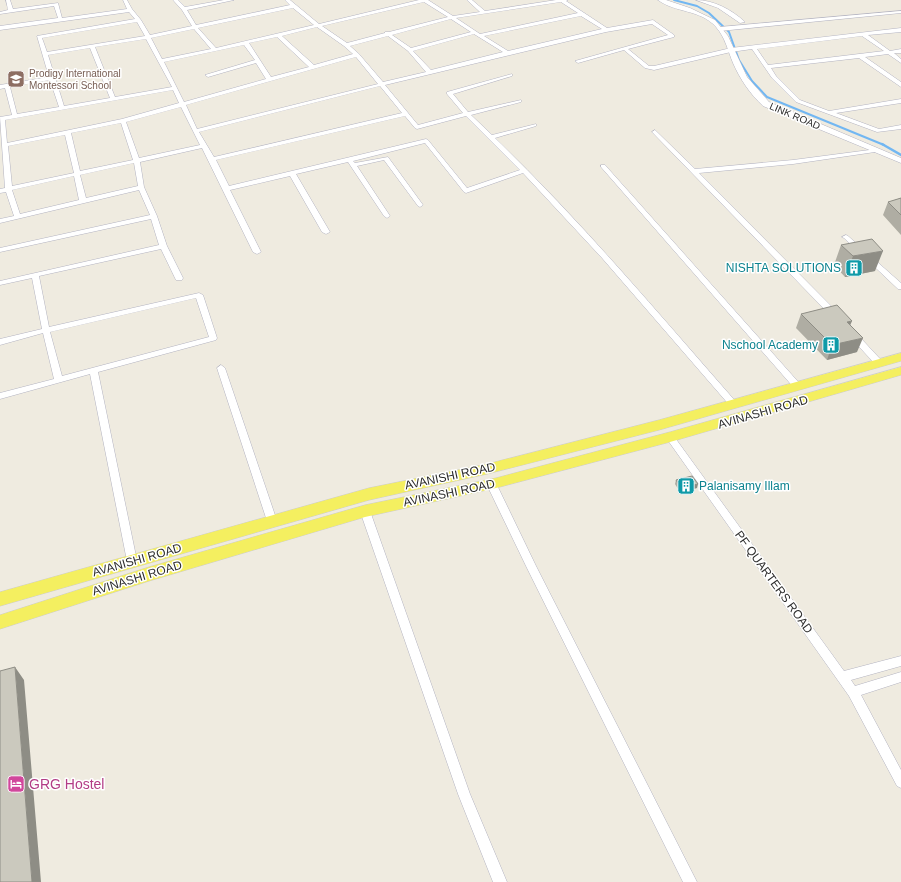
<svg xmlns="http://www.w3.org/2000/svg" width="901" height="882" viewBox="0 0 901 882" font-family="Helvetica,sans-serif">
  <rect width="100%" height="100%" fill="#efebe0"/>
  <g fill="none" stroke-linecap="round" stroke-linejoin="round">
    <path stroke="#72b7f2" stroke-width="2" d="M 674,0 L 697,6 L 709,13 L 729,32 L 739,60 L 752,81 L 767,97 L 884,145"/>
    <path stroke="#72b7f2" stroke-width="2.5" d="M 882,144 L 901,155"/>
    <defs>
      <path id="minor" d="M 6,0 L 10,0 L 13,9 L 58,3 L 62,18 L 127,9 L 123,0 L 127,0 L 132,9 L 141,20 L 150,35 L 192,26 L 182,10 L 173,0 L 178,0 L 185,7 L 224,0 L 234,0 L 187,10 L 196,25 L 290,5 L 285,0 L 290,0 L 319,24 L 419,0 L 428,0 L 453,16 L 480,12 L 467,0 L 472,0 L 485,11 L 556,0 L 568,0 L 566,1 L 607,28 L 653,20 L 674,35 L 674,37 L 628,49 L 649,66 L 654,66 L 731,48 L 901,28 L 901,32 L 868,35 L 890,51 L 901,49 L 901,53 L 894,53 L 901,59 L 901,63 L 888,54 L 865,57 L 901,82 L 901,87 L 859,58 L 771,68 L 776,76 L 800,100 L 829,111 L 901,99 L 901,103 L 836,113 L 879,129 L 901,125 L 901,129 L 877,132 L 796,102 L 772,78 L 752,49 L 731,52 L 654,70 L 645,68 L 624,50 L 578,63 L 575,61 L 668,35 L 652,24 L 606,32 L 385,85 L 418,125 L 463,113 L 447,94 L 447,92 L 512,74 L 512,76 L 453,94 L 468,112 L 521,100 L 521,102 L 471,115 L 492,135 L 536,124 L 536,126 L 495,138 C 581,221 658,313 737,403 L 738,405 L 734,408 L 731,407 L 602,258 L 523,173 L 466,193 L 464,192 L 425,143 L 353,161 L 355,163 L 388,157 L 423,205 L 420,207 L 418,206 L 384,160 L 357,166 L 390,216 L 387,218 L 384,216 L 348,162 L 296,174 L 330,232 L 326,234 L 322,232 L 290,176 L 230,190 L 261,252 L 257,254 L 253,252 L 202,148 L 140,162 L 144,187 L 157,216 L 167,246 L 183,278 L 182,280 L 176,280 L 175,278 L 161,249 L 39,276 L 49,327 L 199,293 L 203,295 L 217,338 L 216,340 L 98,372 L 137,561 L 136,564 L 132,565 L 128,564 L 127,561 L 90,374 L 0,399 L 0,393 L 54,379 L 43,333 L 0,345 L 0,339 L 42,329 L 32,278 L 0,285 L 0,281 L 159,245 L 151,219 L 0,252 L 0,248 L 150,215 L 139,190 L 0,223 L 0,219 L 14,216 L 6,192 L 0,193 L 0,189 L 5,188 L 0,117 L 12,115 L 5,88 L 0,89 L 0,85 L 49,77 L 37,36 L 135,19 L 129,12 L 0,30 L 0,26 L 58,18 L 54,6 L 0,14 L 0,12 L 8,10 ZM 424,2 L 448,17 L 389,32 L 385,32 L 385,33 L 347,43 L 322,26 ZM 561,2 L 578,13 L 480,34 L 456,18 ZM 293,8 L 314,25 L 216,48 L 198,28 ZM 581,16 L 602,29 L 508,51 L 484,36 ZM 451,19 L 471,32 L 411,48 L 392,35 ZM 137,22 L 145,36 L 47,52 L 42,38 ZM 317,27 L 344,46 L 353,54 L 314,65 L 282,36 ZM 194,29 L 211,49 L 162,59 L 151,38 ZM 474,34 L 503,52 L 431,70 L 413,51 ZM 388,36 L 408,51 L 426,72 L 383,82 L 359,54 L 350,46 ZM 862,36 L 884,51 L 768,65 L 757,49 ZM 277,37 L 309,67 L 271,77 L 249,43 ZM 146,39 L 172,87 L 115,97 L 95,47 ZM 244,45 L 255,60 L 205,75 L 208,77 L 256,63 L 266,79 L 184,102 L 164,62 ZM 90,48 L 110,98 L 64,106 L 48,55 ZM 356,57 L 378,84 L 197,129 L 186,105 ZM 50,80 L 59,107 L 17,114 L 10,87 ZM 380,86 L 402,113 L 214,157 L 199,132 ZM 173,90 L 179,103 L 122,119 L 7,143 L 5,120 ZM 181,107 L 200,145 L 139,158 L 126,122 ZM 405,116 L 415,128 L 417,129 L 466,116 L 520,170 L 467,188 L 428,140 L 426,139 L 229,186 L 216,160 ZM 121,123 L 133,160 L 80,171 L 71,133 ZM 65,135 L 74,173 L 12,186 L 8,146 ZM 134,163 L 138,186 L 86,198 L 80,175 ZM 74,176 L 79,200 L 20,214 L 12,190 ZM 196,298 L 209,337 L 62,376 L 50,332 Z
        M 696,0 C 714,0 732,10 745,22 L 740,23 L 718,8 Z
        M 901,11 L 901,13 L 720,31 L 717,29 L 720,27 Z
        M 655,130 L 695,169 L 793,160 L 877,149 L 877,151 L 875,152 L 793,164 L 699,173 L 838,313 L 839,315 L 838,317 L 832,317 L 653,133 L 652,132 Z
        M 601,165 L 605,165 L 801,385 L 802,387 L 801,389 L 795,389 L 601,167 Z
        M 846,235 L 848,236 L 901,283 L 901,289 L 898,289 L 844,238 L 842,237 Z
        M 853,332 L 856,333 L 882,361 L 883,363 L 882,365 L 876,365 L 850,337 L 849,335 Z
        M 221,365 L 225,368 L 277,521 L 275,524 L 269,524 L 267,521 L 217,368 Z
        M 670,434 L 673,435 L 844,671 L 901,656 L 901,666 L 851,680 L 855,686 L 901,672 L 901,682 L 861,695 L 901,770 L 901,788 L 897,786 L 849,696 L 667,439 L 666,437 L 667,435 Z
        M 491,479 L 494,481 L 496,483 L 536,566 L 697,882 L 683,882 L 526,566 L 486,483 L 488,481 Z
        M 365,507 L 368,508 L 370,511 L 470,794 L 507,882 L 493,882 L 458,794 L 360,511 L 362,508 Z"/>
      <path id="tertiary" d="M 658,0 L 666,0 L 690,8 L 715,20 L 728,36 L 747,77 L 769,102 L 901,158 L 901,163 L 763,106 C 750,94 740,79 733,63 C 728,51 725,37 716,27 C 700,9 675,13 658,0 Z"/>
      <path id="primary" d="M 901,353 L 901,361 L 659,430 L 487,474 L 369,500 L 0,606 L 0,592 L 369,488 L 487,464 L 659,420 Z
        M 901,367 L 901,375 L 670,442 L 496,488 L 365,517 L 149,581 L 0,629 L 0,615 L 149,567 L 365,505 L 496,478 L 670,432 Z"/>
    </defs>
    <use href="#minor" stroke="#b3b3c1" stroke-width="1"/>
    <use href="#tertiary" stroke="#b3b3c1" stroke-width="1"/>
    <use href="#primary" stroke="#cdcdcd" stroke-width="1"/>
    <use href="#minor" fill="#fff" fill-rule="evenodd"/>
    <use href="#tertiary" fill="#fff" fill-rule="evenodd"/>
    <use href="#primary" fill="#f4ef60" fill-rule="evenodd"/>
  </g>
  <path fill="#afada3" d="M 901,198 L 901,235 L 883,215 L 888,202 Z
    M 841,245 L 875,271 L 845,277 L 834,265 Z
    M 801,314 L 850,326 L 857,352 L 827,360 L 796,328 Z
    M 676,480 L 697,488 L 680,492 L 675,484 Z"/>
  <path fill="#8e8d85" d="M 883,251 L 875,271 L 845,277 L 853,256 Z
    M 852,321 L 846,335 L 847,322 Z
    M 863,338 L 857,352 L 827,360 L 832,345 Z
    M 698,484 L 697,488 L 680,492 L 681,488 Z
    M 15,667 L 24,680 L 41,882 L 32,882 Z"/>
  <path fill="#cbc9be" stroke="#8e8d85" d="M 901,198 L 901,215 L 888,202 Z
    M 872,239 L 883,251 L 853,256 L 841,245 Z
    M 837,305 L 852,321 L 847,322 L 863,338 L 832,345 L 801,314 Z
    M 692,476 L 698,484 L 681,488 L 676,480 Z
    M 15,667 L 32,882 L 0,882 L 0,671 Z"/>
  <defs>
    <symbol id="school-square" viewBox="-11 -11 22 22"><rect x="-9" y="-9" width="18" height="18" rx="4" fill="#8d6e63" stroke="#fff"/><path d="M0-5L7-2L0 1L-7-2ZM-4 1L0 2.5L4 1V4Q0 6-4 4Z" fill="#fff"/></symbol>
    <symbol id="building-square" viewBox="-11 -11 22 22"><rect x="-9" y="-9" width="18" height="18" rx="4" fill="#0f9aa8" stroke="#fff"/><path d="M-4-6H4V6H1V3H-1V6H-4ZM-2.5-4.3h1.7v1.8h-1.7ZM.8-4.3h1.7v1.8H.8ZM-2.5-1h1.7V.8h-1.7ZM.8-1h1.7V.8H.8Z" fill="#fff"/></symbol>
    <symbol id="hotel-square" viewBox="-11 -11 22 22"><rect x="-9" y="-9" width="18" height="18" rx="4" fill="#d1479c" stroke="#fff"/><path d="M-6-4.5h1.5V1H6V5H4.5V3h-9V5H-6ZM-4 0a1.8 1.8 0 1 1 3.6 0ZM.5 0V-2.5h3Q6-2.5 6 0Z" fill="#fff"/></symbol>
  </defs>
  <g fill-rule="evenodd">
    <use href="#school-square" x="6" y="69" width="20" height="20"/>
    <use href="#building-square" x="844" y="258" width="20" height="20"/>
    <use href="#building-square" x="821" y="335" width="20" height="20"/>
    <use href="#building-square" x="676" y="476" width="20" height="20"/>
    <use href="#hotel-square" x="6" y="774" width="20" height="20"/>
  </g>
  <g text-anchor="middle" dominant-baseline="central" stroke-width="3" stroke-linejoin="round" paint-order="stroke">
    <g font-size="10" fill="#785e54" stroke="#fff" text-anchor="start">
      <text x="29" y="73">Prodigy International<tspan x="29" dy="12">Montessori School</tspan></text>
    </g>
    <g font-size="10" fill="#2d2d2d" stroke="#fff">
      <text transform="translate(795 116) rotate(23)">LINK ROAD</text>
    </g>
    <g font-size="12" fill="#0d838f" stroke="#fff" text-anchor="end">
      <text x="841" y="268">NISHTA SOLUTIONS</text>
      <text x="818" y="345">Nschool Academy</text>
      <text x="699" y="486" text-anchor="start">Palanisamy Illam</text>
    </g>
    <g font-size="12" fill="#2d2d2d" stroke="#fff">
      <text transform="translate(763 412) rotate(-16)">AVINASHI ROAD</text>
      <text transform="translate(450 476) rotate(-12)">AVANISHI ROAD</text>
      <text transform="translate(449 493) rotate(-12)">AVINASHI ROAD</text>
      <text transform="translate(137 560) rotate(-16)">AVANISHI ROAD</text>
      <text transform="translate(137 578) rotate(-17)">AVINASHI ROAD</text>
      <text transform="translate(774 582) rotate(54)">PF QUARTERS ROAD</text>
    </g>
    <g font-size="14" fill="#b23c85" stroke="#fff" text-anchor="start">
      <text x="29" y="784">GRG Hostel</text>
    </g>
  </g>
</svg>
